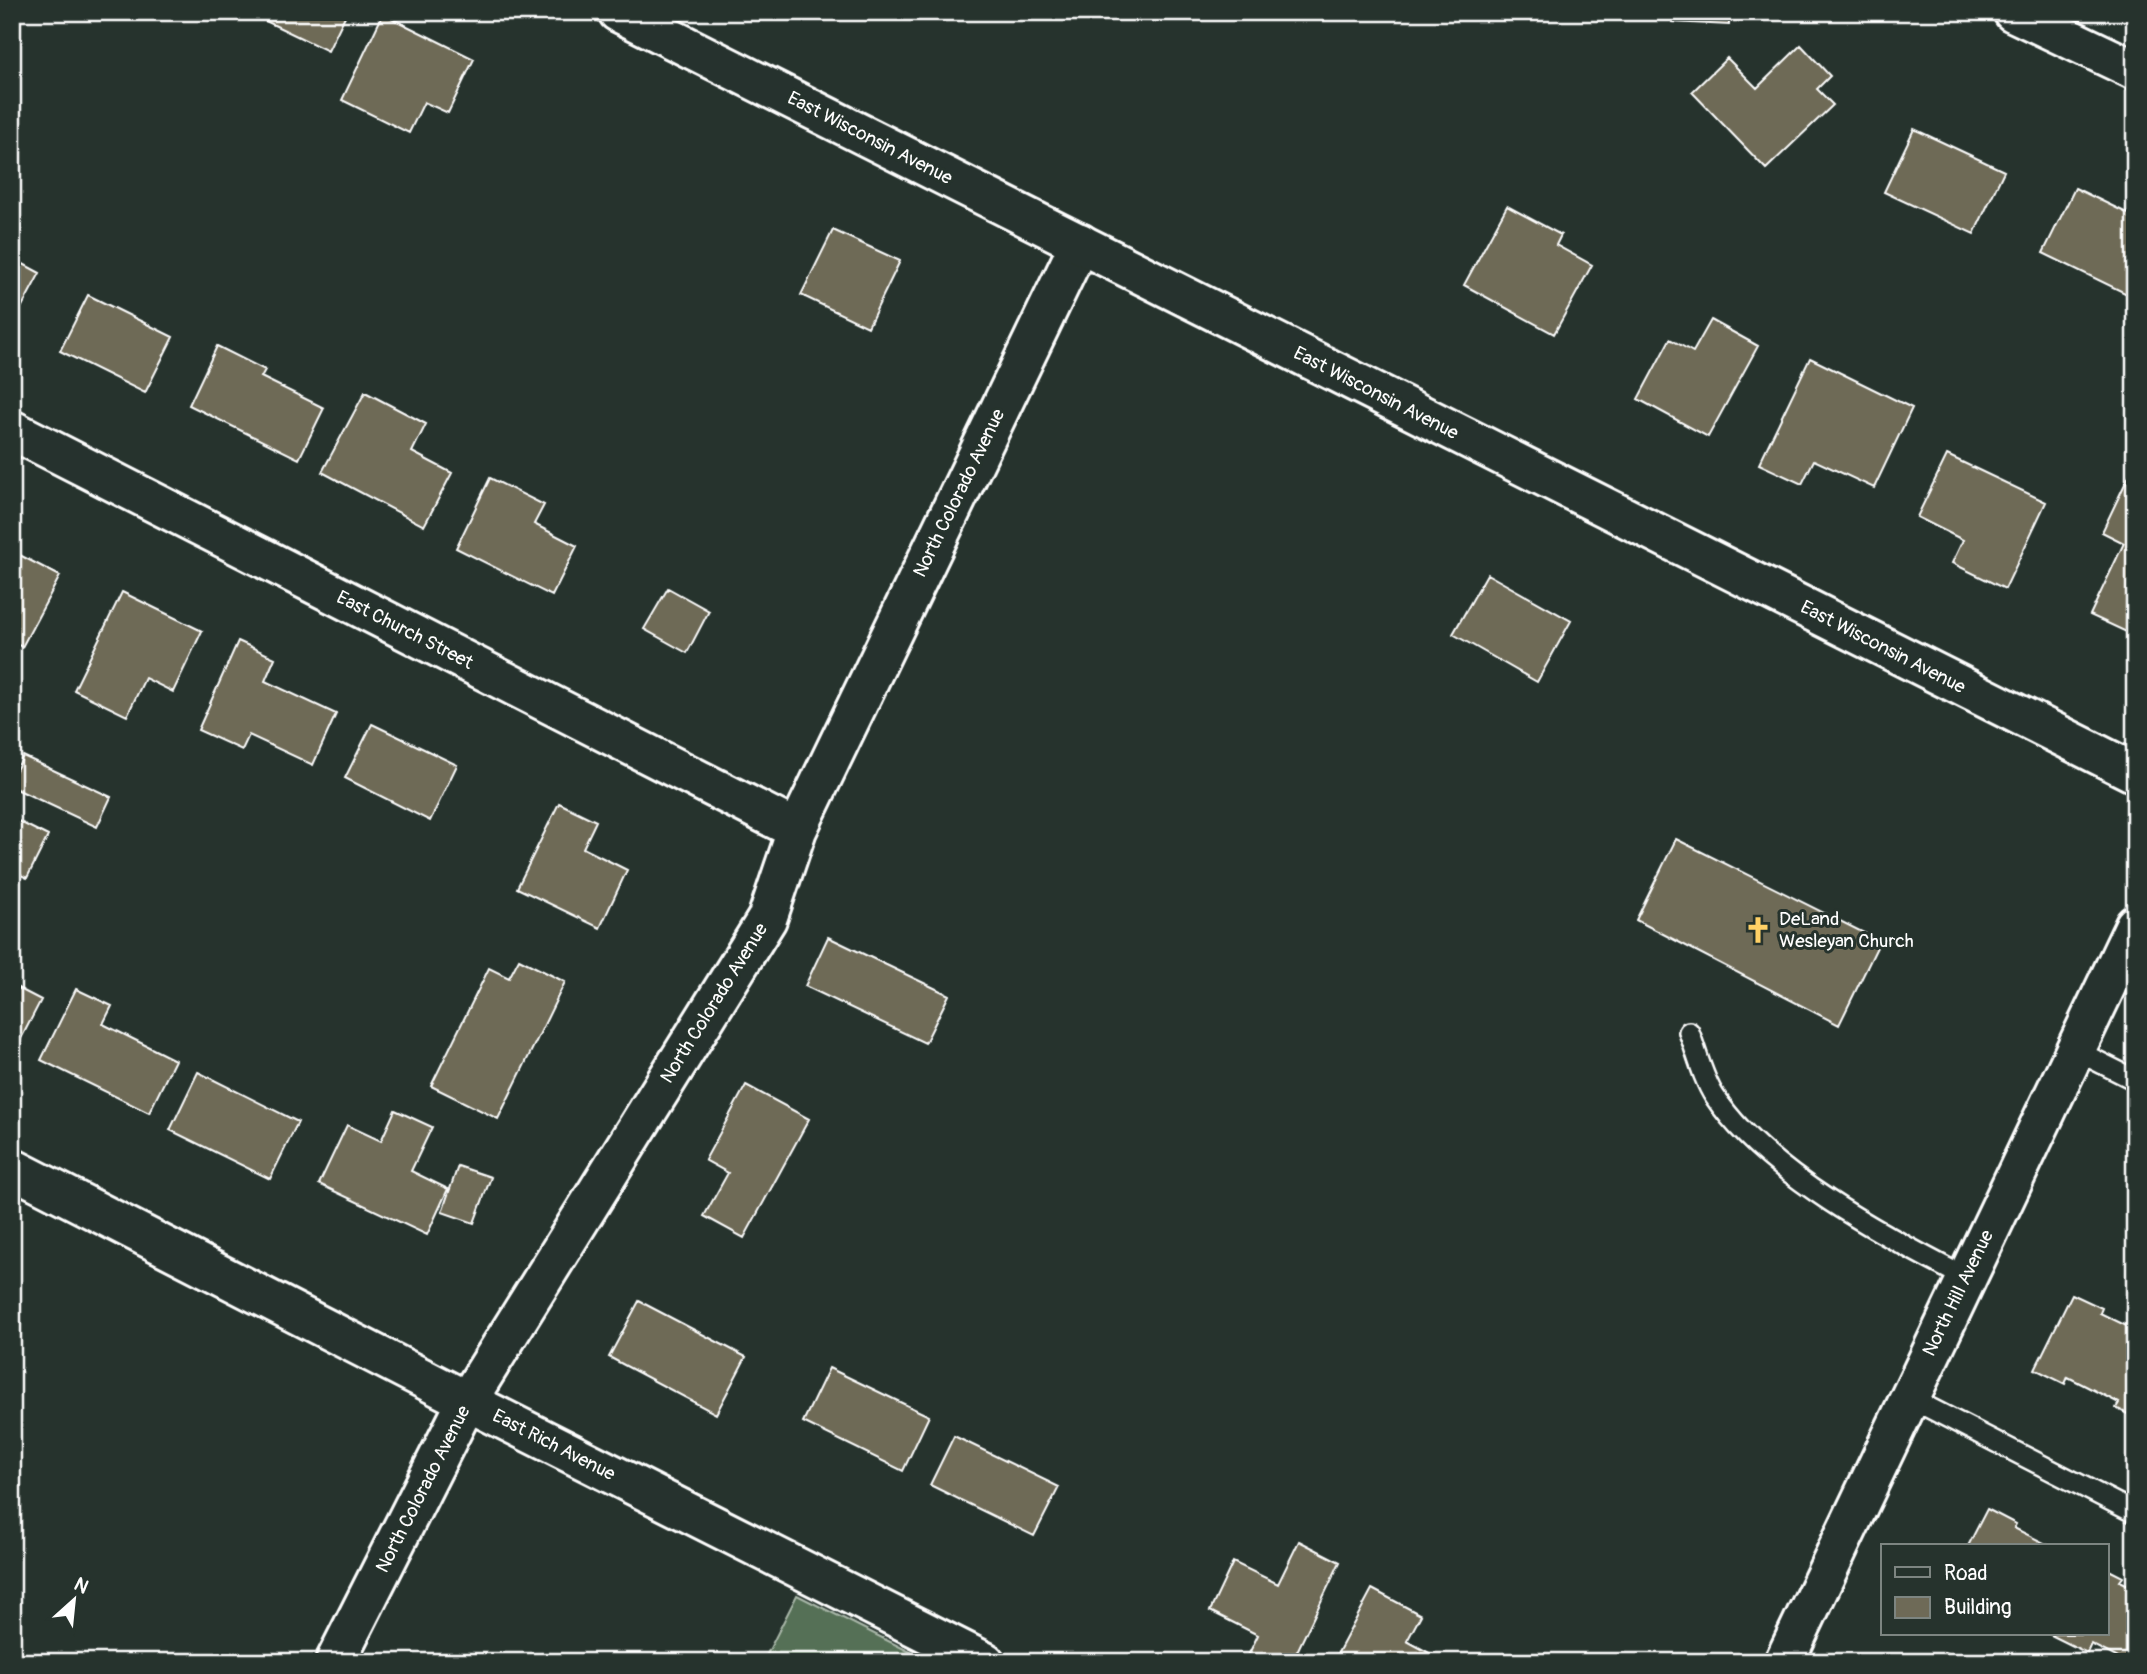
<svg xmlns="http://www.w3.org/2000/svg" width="2147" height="1674" viewBox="0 0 2147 1674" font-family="Pangolin,sans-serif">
  <rect width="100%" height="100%" fill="#26332d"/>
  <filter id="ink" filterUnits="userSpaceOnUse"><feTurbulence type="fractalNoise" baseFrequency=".0143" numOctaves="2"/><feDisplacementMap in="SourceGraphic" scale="14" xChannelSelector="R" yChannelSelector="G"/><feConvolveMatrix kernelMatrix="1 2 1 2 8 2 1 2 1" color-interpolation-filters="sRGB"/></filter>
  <g filter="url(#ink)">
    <path fill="#557056" stroke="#aab8aa" stroke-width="2" d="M 797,1595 L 930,1662 L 763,1662 Z"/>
    <path fill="#6e6a57" stroke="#fff" stroke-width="2" d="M 247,12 L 347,12 L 328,51 Z
      M 1672,12 L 1729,12 L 1729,25 L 1672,22 Z
      M 383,14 L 474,59 L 448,113 L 424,102 L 409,133 L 342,100 Z
      M 1801,45 L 1830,76 L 1817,89 L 1833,105 L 1766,169 L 1692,92 L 1727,58 L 1757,88 Z
      M 1914,129 L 2004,171 L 1974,234 L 1884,192 Z
      M 2075,188 L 2135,217 L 2135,279 L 2127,294 L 2043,253 Z
      M 1507,206 L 1561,235 L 1556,245 L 1592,265 L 1554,334 L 1464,285 Z
      M 833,230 L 900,261 L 868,327 L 801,295 Z
      M 12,258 L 40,273 L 12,325 Z
      M 88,295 L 173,337 L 145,393 L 60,351 Z
      M 1711,320 L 1758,346 L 1708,437 L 1638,399 L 1670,339 L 1693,352 Z
      M 217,346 L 265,370 L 261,377 L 324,408 L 299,459 L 189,405 Z
      M 1810,358 L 1912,408 L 1874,488 L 1814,460 L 1802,484 L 1759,464 Z
      M 365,392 L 426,424 L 412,452 L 452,473 L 424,526 L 322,472 Z
      M 1947,455 L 2046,502 L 2005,589 L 1952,563 L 1963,540 L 1917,517 Z
      M 2134,465 L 2135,465 L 2135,636 L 2090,615 L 2124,543 L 2102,532 Z
      M 490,478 L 544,505 L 534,524 L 577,546 L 552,596 L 456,548 Z
      M 12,551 L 60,576 L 22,647 L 12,642 Z
      M 1487,574 L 1571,621 L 1537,682 L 1453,634 Z
      M 668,588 L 709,611 L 687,653 L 644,629 Z
      M 122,592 L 202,631 L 173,692 L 145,678 L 127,716 L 74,690 Z
      M 238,641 L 275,658 L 265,681 L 336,714 L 313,765 L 249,735 L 242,750 L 198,730 Z
      M 372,724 L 457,765 L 430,821 L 345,778 Z
      M 23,756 L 111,797 L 97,827 L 12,787 L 12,778 Z
      M 559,803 L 596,821 L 583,848 L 627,870 L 600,928 L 517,888 Z
      M 12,818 L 48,836 L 27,878 L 12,871 Z
      M 1676,839 L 1880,941 L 1839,1025 L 1636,920 Z
      M 828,937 L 949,995 L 925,1043 L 805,986 Z
      M 519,959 L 565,982 L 498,1119 L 431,1086 L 489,968 L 509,978 Z
      M 12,985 L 41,1000 L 12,1056 Z
      M 76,989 L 112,1006 L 103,1024 L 175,1060 L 149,1113 L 41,1060 Z
      M 198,1072 L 298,1122 L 270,1179 L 170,1130 Z
      M 746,1085 L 809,1119 L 744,1238 L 704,1216 L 728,1173 L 705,1160 Z
      M 395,1110 L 432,1127 L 411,1171 L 448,1189 L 427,1235 L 319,1184 L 347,1125 L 381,1141 Z
      M 458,1166 L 491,1177 L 474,1223 L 442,1212 Z
      M 2072,1294 L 2102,1308 L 2100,1313 L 2135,1330 L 2135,1418 L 2116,1408 L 2119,1403 L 2068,1377 L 2065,1384 L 2035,1369 Z
      M 639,1301 L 746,1357 L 716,1414 L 609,1357 Z
      M 829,1368 L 929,1416 L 903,1471 L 803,1422 Z
      M 954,1436 L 1059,1487 L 1034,1536 L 930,1485 Z
      M 1987,1509 L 2016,1524 L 2014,1528 L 2050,1546 L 1968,1546 Z
      M 1299,1541 L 1340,1562 L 1292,1662 L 1245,1662 L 1258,1635 L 1210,1611 L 1233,1562 L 1278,1584 Z
      M 2107,1569 L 2123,1577 L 2120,1581 L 2135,1588 L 2135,1662 L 2126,1662 L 2091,1644 L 2087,1653 L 2049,1634 L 2107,1634 Z
      M 1372,1589 L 1421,1615 L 1407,1641 L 1446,1662 L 1333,1662 Z
      M 1944,1652 L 1964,1662 L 1939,1662 Z"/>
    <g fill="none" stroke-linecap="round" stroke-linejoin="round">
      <defs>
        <path id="lane" d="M 1689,1032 C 1697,1053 1703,1079 1715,1097 C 1765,1173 1886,1237 1966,1278
          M 2075,1050 L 2135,1080
          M 1908,1397 L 2135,1513"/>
        <path id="street" d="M 2013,12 L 2135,70
          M 12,430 L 797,830
          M 12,1168 L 467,1401 L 985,1662
          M 335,1662 L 467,1401 L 767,919 L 797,830 L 1080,243"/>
        <path id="secondary" d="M 618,12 L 2135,773
          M 1784,1662 L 2135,925"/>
      </defs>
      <use href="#lane" stroke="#fff" stroke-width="24"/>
      <use href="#street" stroke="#fff" stroke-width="44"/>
      <use href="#secondary" stroke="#fff" stroke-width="44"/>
      <use href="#lane" stroke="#26332d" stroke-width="19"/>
      <use href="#street" stroke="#26332d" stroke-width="38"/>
      <use href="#secondary" stroke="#26332d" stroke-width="38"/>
    </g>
  </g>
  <defs>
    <symbol id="church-bare" viewBox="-9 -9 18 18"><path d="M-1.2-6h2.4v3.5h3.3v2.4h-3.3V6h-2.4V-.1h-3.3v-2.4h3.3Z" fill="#ffd166" stroke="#26332d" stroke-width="2.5" paint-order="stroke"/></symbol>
  </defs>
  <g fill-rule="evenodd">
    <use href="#church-bare" x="1739" y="911" width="38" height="38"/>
  </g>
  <g text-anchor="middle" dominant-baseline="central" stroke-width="6" stroke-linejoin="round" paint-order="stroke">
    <g font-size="19" fill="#fff" stroke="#26332d">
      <text transform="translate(870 138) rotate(27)">East Wisconsin Avenue</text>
      <text transform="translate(1376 393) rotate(27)">East Wisconsin Avenue</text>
      <text transform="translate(959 493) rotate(-64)">North Colorado Avenue</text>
      <text transform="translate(405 630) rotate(27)">East Church Street</text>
      <text transform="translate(1883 647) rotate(27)">East Wisconsin Avenue</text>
      <text transform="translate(714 1003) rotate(-58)">North Colorado Avenue</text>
      <text transform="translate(1958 1293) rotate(-64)">North Hill Avenue</text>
      <text transform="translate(554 1445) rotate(27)">East Rich Avenue</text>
      <text transform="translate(423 1489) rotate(-63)">North Colorado Avenue</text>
    </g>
    <g font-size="19" fill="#fff" stroke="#26332d" text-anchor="start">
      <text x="1779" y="919">DeLand<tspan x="1779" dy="22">Wesleyan Church</tspan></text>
    </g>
  </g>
  <rect width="2147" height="1674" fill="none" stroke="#26332d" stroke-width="42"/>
  <rect x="21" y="21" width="2105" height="1632" fill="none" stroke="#fff" stroke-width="2.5" filter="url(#ink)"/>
  <rect x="1881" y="1544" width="228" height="91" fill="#26332d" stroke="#7d8581" stroke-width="2"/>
  <rect x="1895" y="1567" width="35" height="10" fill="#26332d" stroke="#7d8581" stroke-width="2"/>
  <text x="1944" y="1580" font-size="21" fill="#ffffff">Road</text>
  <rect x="1895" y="1597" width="35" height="21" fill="#6e6a57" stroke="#7d8581" stroke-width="2"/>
  <text x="1944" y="1614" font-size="21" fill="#ffffff">Building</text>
  <g transform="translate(74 1600) rotate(27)" stroke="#26332d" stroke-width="5" paint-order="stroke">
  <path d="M0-5L12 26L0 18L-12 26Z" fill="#ffffff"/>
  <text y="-10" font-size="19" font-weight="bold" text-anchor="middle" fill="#ffffff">N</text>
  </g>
</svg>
